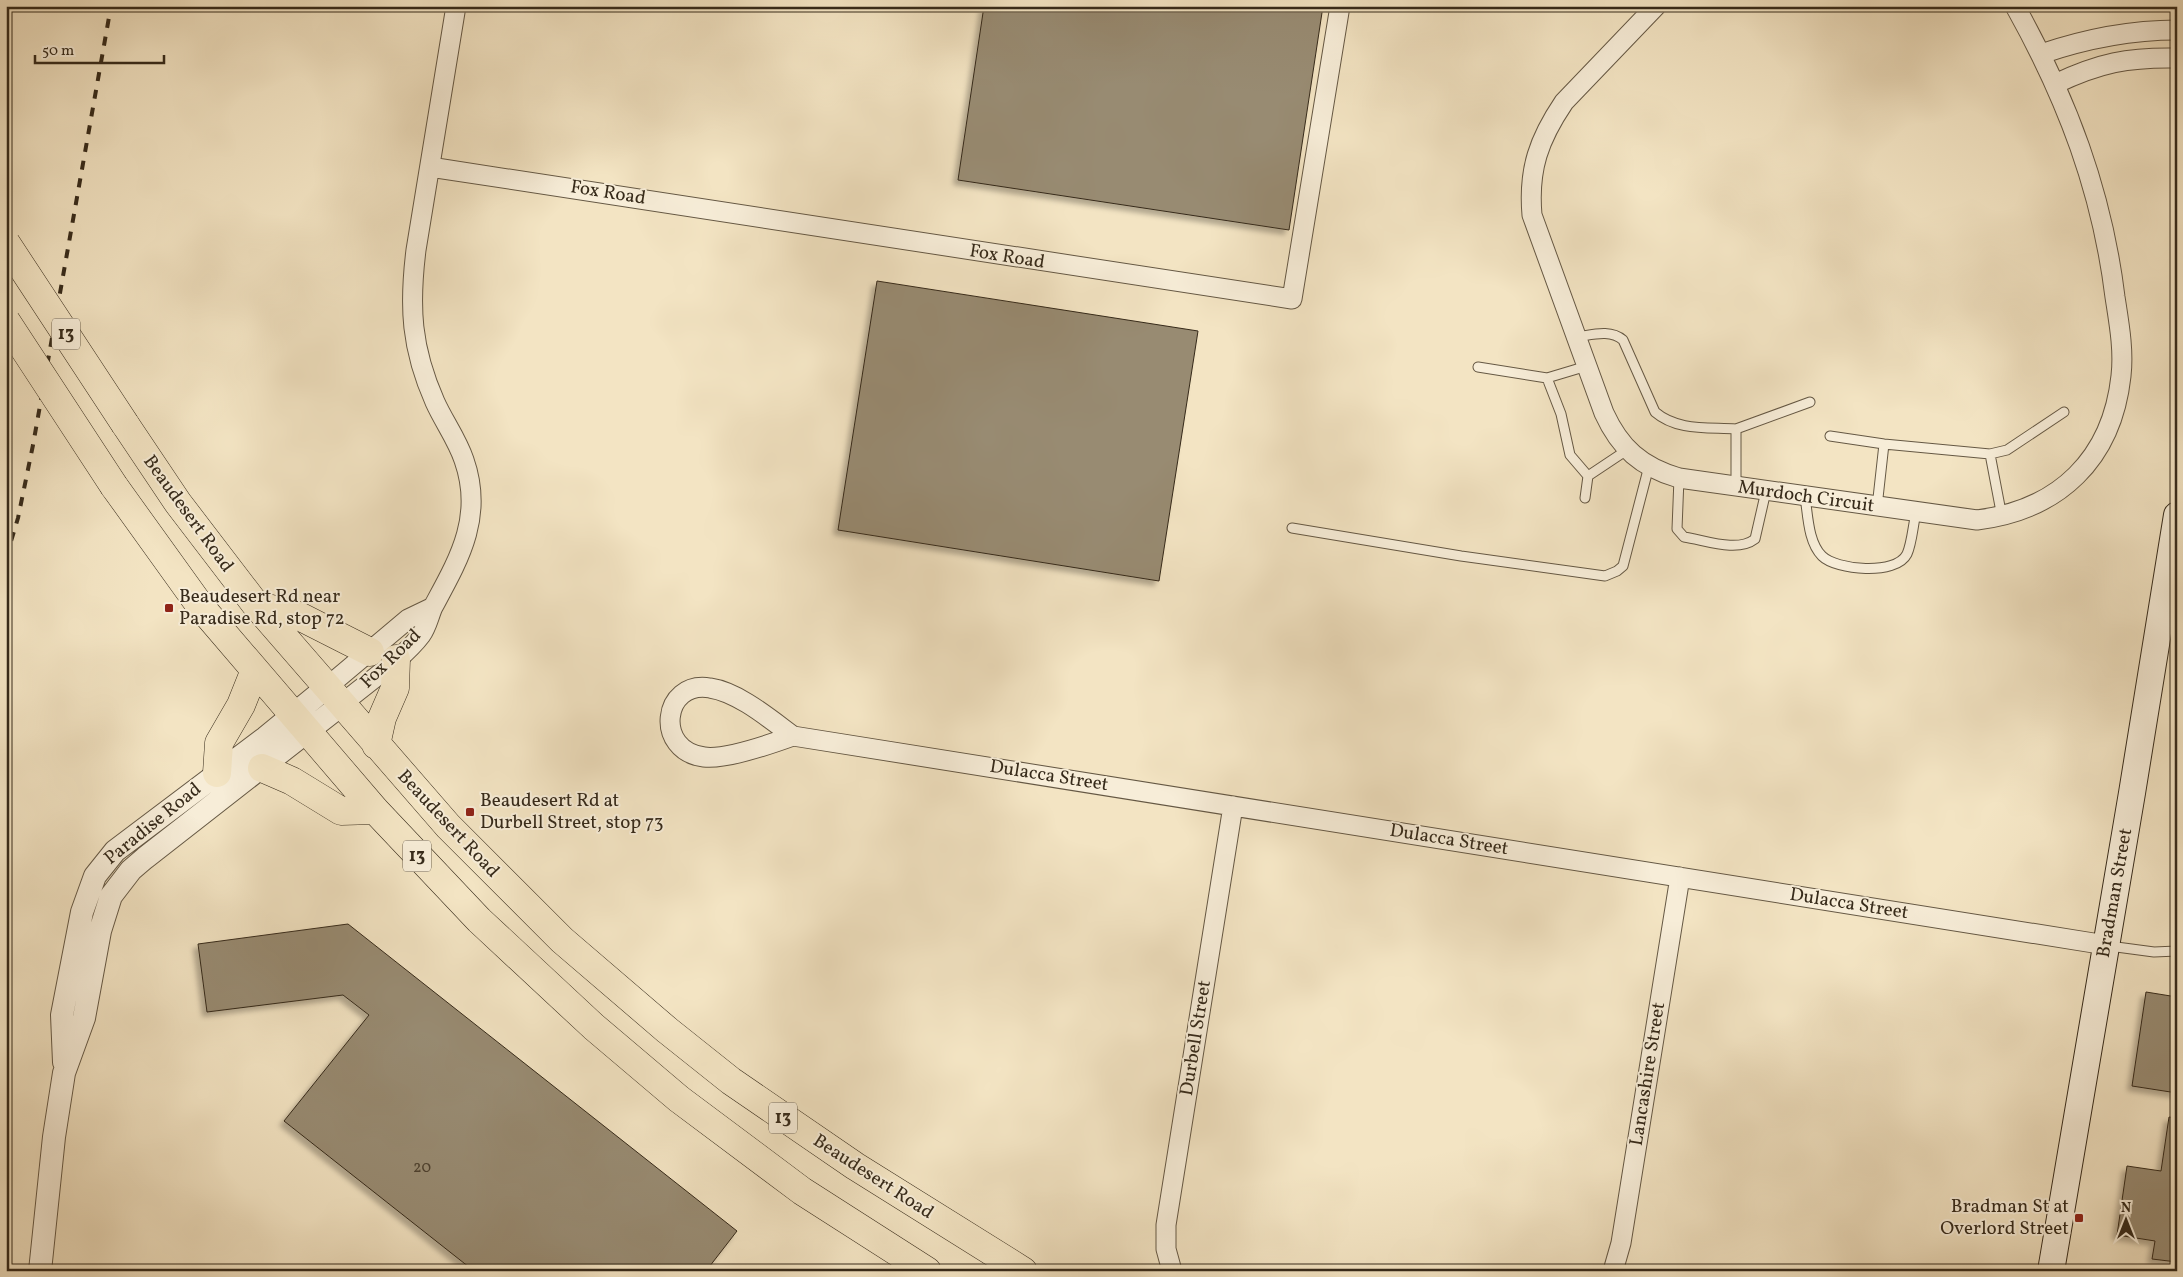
<svg xmlns="http://www.w3.org/2000/svg" width="2183" height="1277" viewBox="0 0 2183 1277" font-family="Vollkorn,serif">
  <defs>
    <filter id="shadow"><feDropShadow dx="-4.5" dy="4.5" stdDeviation="2.5" flood-color="#0004"/></filter>
  </defs>
  <rect width="100%" height="100%" fill="#f3e4c3"/>
  <filter id="stains"><feTurbulence type="fractalNoise" baseFrequency=".004" numOctaves="4"/><feColorMatrix values="0 0 0 0 .2 0 0 0 0 .09 0 0 0 0 .02 0 0 0 .5 -.17"/></filter>
  <radialGradient id="worn" r=".72"><stop offset=".6" stop-color="#630" stop-opacity="0"/><stop offset="1" stop-color="#630" stop-opacity=".3"/></radialGradient>
  <path fill="#988b72" stroke="#362a1a" filter="url(#shadow)" d="M 984,6 L 1323,6 L 1289,230 L 958,180 Z
    M 877,281 L 1198,331 L 1159,581 L 838,530 Z
    M 348,924 L 737,1231 L 706,1271 L 474,1271 L 284,1121 L 369,1015 L 343,995 L 207,1012 L 198,944 Z
    M 2146,992 L 2177,997 L 2177,1093 L 2132,1086 Z
    M 2169,1117 L 2177,1118 L 2177,1262 L 2152,1259 L 2155,1241 L 2117,1235 L 2127,1166 L 2161,1171 Z"/>
  <g fill="none" stroke-linecap="round" stroke-linejoin="round">
    <defs>
      <path id="service" d="M 1576,337 C 1592,335 1610,329 1623,340 L 1655,412 C 1677,431 1708,427 1736,429 L 1736,486
        M 1478,367 L 1547,378 L 1587,366
        M 1547,378 L 1561,414 L 1570,455 L 1588,476 L 1585,498
        M 1736,429 L 1810,402
        M 1830,436 L 1884,444 L 1990,454 L 2007,450 L 2064,412
        M 1990,454 L 2002,517
        M 1588,476 L 1627,450
        M 1679,478 L 1677,529 L 1684,537 C 1705,540 1737,553 1755,539 L 1766,491
        M 1805,497 C 1808,515 1808,542 1822,556 C 1836,570 1896,576 1907,554 C 1912,543 1913,525 1916,513
        M 1877,507 L 1884,444
        M 1292,528 L 1461,556 L 1605,576 L 1617,571 L 1623,566 L 1649,466
        M 2109,946 L 2154,952 L 2177,951"/>
      <path id="minor" d="M 1656,6 L 1564,102 C 1539,139 1528,169 1532,215 L 1604,413 C 1620,448 1641,467 1679,478 L 1977,520 C 2059,510 2112,459 2121,376 C 2124,350 2119,323 2115,297 C 2102,191 2067,99 2015,6
        M 2041,54 C 2085,39 2130,30 2177,30
        M 2055,84 C 2099,63 2128,57 2177,58
        M 430,167 L 1292,299 L 1340,6
        M 326,688 L 408,619 L 433,607
        M 341,705 C 364,685 403,659 421,635 C 427,627 429,616 433,607 C 459,559 484,517 464,460 C 457,439 444,422 435,402 C 411,348 409,307 416,250 L 456,6
        M 793,736 C 771,744 726,760 704,757 C 654,751 662,680 710,688 C 738,692 770,719 793,736 L 2106,945
        M 1172,1271 L 1166,1249 L 1166,1225 L 1233,806
        M 1613,1271 L 1621,1243 L 1680,877"/>
      <path id="tertiary" d="M 64,1062 L 62,1015 L 82,912 L 95,876 L 115,851 L 265,738 L 326,688
        M 40,1271 L 54,1137 L 64,1073 L 84,1018 L 100,931 L 111,896 L 131,870 L 145,858 L 341,705"/>
      <path id="secondary" d="M 2051,1271 L 2132,793 L 2177,515"/>
      <path id="trunk" d="M 125,424 L 178,503 L 256,605 L 448,826 L 562,940 L 667,1030 L 731,1081 L 855,1166 L 1023,1271
        M 114,486 L 201,607 L 375,810 L 479,920 L 594,1027 L 679,1099 L 802,1191 L 927,1271
        M 256,605 L 299,616 L 370,652
        M 376,745 L 382,718 L 395,688 L 396,659
        M 262,768 L 292,781 L 341,811 L 375,810
        M 217,773 L 219,743 L 241,705 L 255,670"/>
    </defs>
    <use href="#service" stroke="#655844" stroke-width="11"/>
    <use href="#minor" stroke="#655844" stroke-width="21"/>
    <use href="#tertiary" stroke="#655844" stroke-width="24"/>
    <use href="#secondary" stroke="#362a1a" stroke-width="28"/>
    <use href="#trunk" stroke="#362a1a" stroke-width="29"/>
    <use href="#service" stroke="#f7edd8" stroke-width="9"/>
    <use href="#minor" stroke="#f7edd8" stroke-width="19"/>
    <use href="#tertiary" stroke="#f7edd8" stroke-width="22"/>
    <use href="#secondary" stroke="#f7edd8" stroke-width="26"/>
    <use href="#trunk" stroke="#f3e4c3" stroke-width="28"/>
    <path stroke="#362a1a" stroke-width="4" stroke-dasharray="9 9" stroke-linecap="butt" d="M 6,558 L 18,518 L 33,445 L 111,6"/>
    <defs>
      <path id="trunk-bridge" d="M 6,243 L 125,424
        M 6,321 L 114,486"/>
    </defs>
    <use href="#trunk-bridge" stroke="#362a1a" stroke-width="29" stroke-linecap="butt"/>
    <use href="#trunk-bridge" stroke="#f3e4c3" stroke-width="28"/>
  </g>
  <g fill="#8f2418" stroke="#f7edd8" stroke-width="2">
    <rect x="164" y="603" width="10" height="10" rx="2.5"/>
    <rect x="465" y="807" width="10" height="10" rx="2.5"/>
    <rect x="2074" y="1213" width="10" height="10" rx="2.5"/>
  </g>
  <g text-anchor="middle" dominant-baseline="central" stroke-width="4" stroke-linejoin="round" paint-order="stroke">
    <g font-size="16" fill="#4e4230">
      <text x="422" y="1168">20</text>
    </g>
    <g fill="#f7edd8" stroke="#706453" stroke-width="1">
      <rect x="52" y="318.5" width="28" height="31" rx="4"/>
      <rect x="403" y="840.5" width="28" height="31" rx="4"/>
      <rect x="769" y="1102.5" width="28" height="31" rx="4"/>
    </g>
    <g font-size="18" font-weight="bold" fill="#362a1a">
      <text x="66" y="334">13</text>
      <text x="417" y="856">13</text>
      <text x="783" y="1118">13</text>
    </g>
    <g font-size="19" fill="#362a1a" stroke="#f7edd8">
      <text transform="translate(608 193) rotate(9)">Fox Road</text>
      <text transform="translate(1007 257) rotate(9)">Fox Road</text>
      <text transform="translate(1806 497) rotate(8)">Murdoch Circuit</text>
      <text transform="translate(188 514) rotate(54)">Beaudesert Road</text>
      <text transform="translate(391 659) rotate(-44)">Fox Road</text>
      <text transform="translate(1049 776) rotate(9)">Dulacca Street</text>
      <text transform="translate(153 824) rotate(-39)">Paradise Road</text>
      <text transform="translate(448 824) rotate(47)">Beaudesert Road</text>
      <text transform="translate(1449 840) rotate(9)">Dulacca Street</text>
      <text transform="translate(2115 893) rotate(-80)">Bradman Street</text>
      <text transform="translate(1849 904) rotate(9)">Dulacca Street</text>
      <text transform="translate(1196 1038) rotate(-81)">Durbell Street</text>
      <text transform="translate(1648 1074) rotate(-81)">Lancashire Street</text>
      <text transform="translate(873 1177) rotate(33)">Beaudesert Road</text>
    </g>
    <g font-size="19" fill="#362a1a" stroke="#f7edd8" text-anchor="start">
      <text x="179" y="597">Beaudesert Rd near<tspan x="179" dy="22">Paradise Rd, stop 72</tspan></text>
      <text x="480" y="801">Beaudesert Rd at<tspan x="480" dy="22">Durbell Street, stop 73</tspan></text>
      <text x="2069" y="1207" text-anchor="end">Bradman St at<tspan x="2069" dy="22">Overlord Street</tspan></text>
    </g>
  </g>
  <rect width="2183" height="1277" fill="none" stroke="#f3e4c3" stroke-width="25"/>
  <rect x="8" y="8" width="2168" height="1262" fill="none" stroke="#362a1a" stroke-width="2.5"/>
  <rect x="12" y="12" width="2158" height="1252" fill="none" stroke="#362a1a"/>
  <g transform="translate(2126 1220)" stroke="#f7edd8" stroke-width="4" paint-order="stroke">
  <path d="M0-4L9 19L0 12L-9 19Z" fill="#362a1a"/>
  <text y="-8" font-size="14" font-weight="bold" text-anchor="middle" fill="#362a1a">N</text>
  </g>
  <path d="M35 55v8h129v-8" fill="none" stroke="#362a1a" stroke-width="2.5"/>
  <text x="42" y="55" font-size="15" fill="#362a1a" stroke="#f7edd8" stroke-width="4" paint-order="stroke">50 m</text>
  <rect width="100%" height="100%" filter="url(#stains)"/>
  <rect width="100%" height="100%" fill="url(#worn)"/>
</svg>
